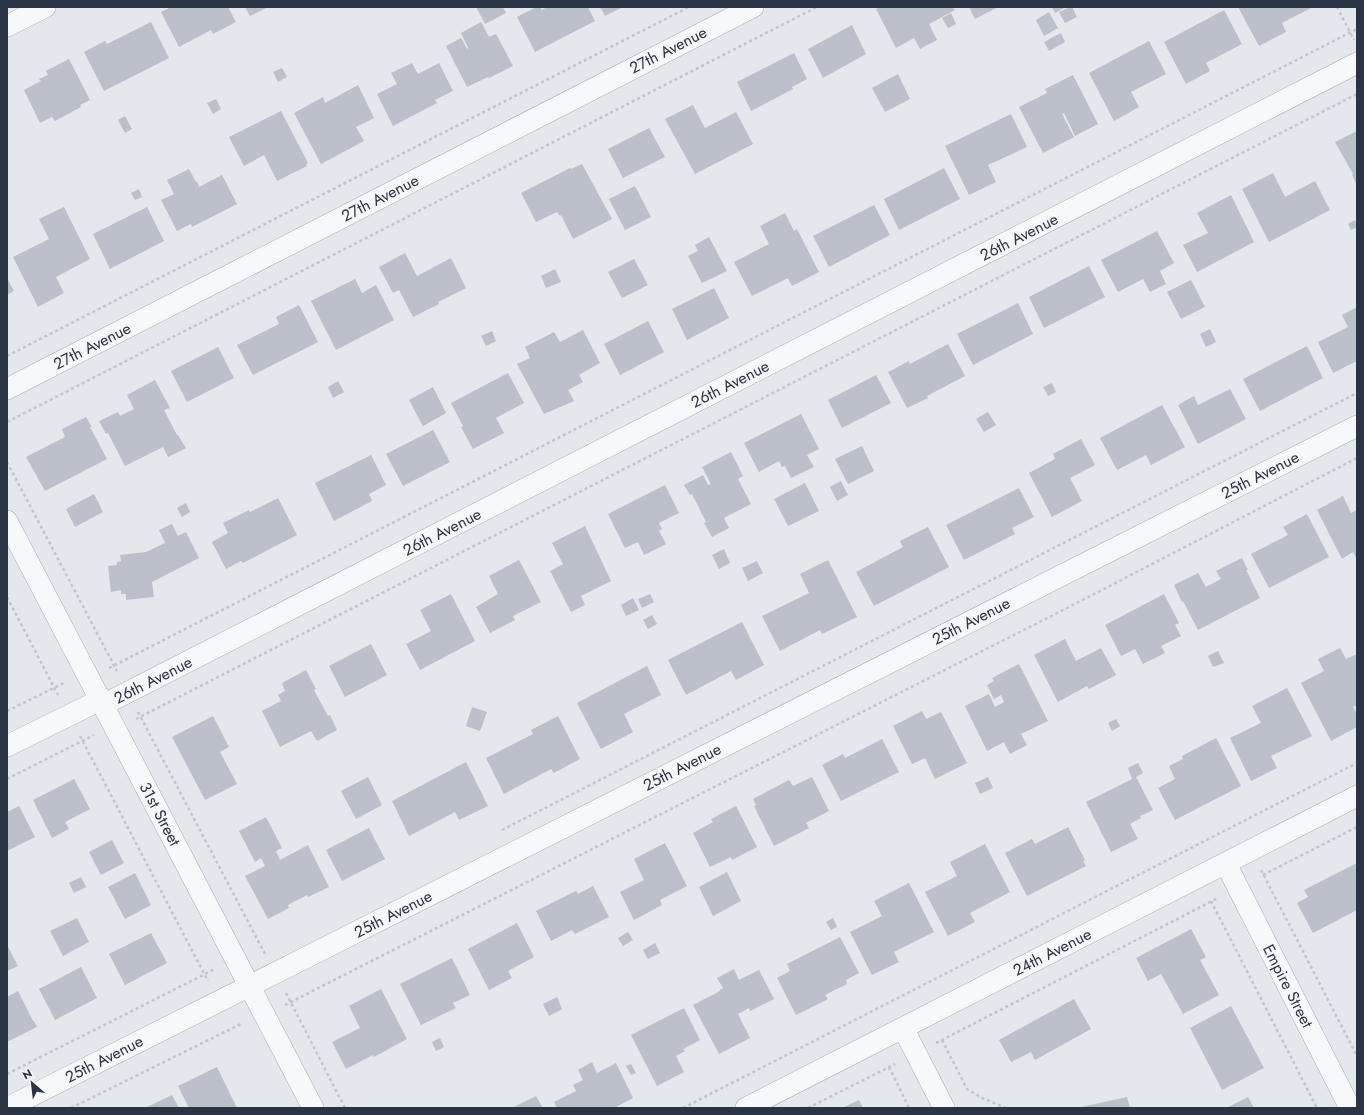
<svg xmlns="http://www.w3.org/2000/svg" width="1364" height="1115" viewBox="0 0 1364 1115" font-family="Jost,sans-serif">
  <rect width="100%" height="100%" fill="#e4e7ec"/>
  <path fill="#bbc0ca" d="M 171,7 L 228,7 L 236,22 L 213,34 L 211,30 L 179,47 L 161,12 Z
    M 245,7 L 268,7 L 250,16 Z
    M 476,7 L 503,7 L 506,13 L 485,24 Z
    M 536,7 L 540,7 L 542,10 L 547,7 L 588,7 L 595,21 L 535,52 L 517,17 Z
    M 600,7 L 623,7 L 605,16 Z
    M 880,7 L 953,7 L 955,10 L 929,24 L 937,40 L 920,49 L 914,38 L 896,48 L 876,9 Z
    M 969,7 L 998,7 L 975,19 Z
    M 1052,7 L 1066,7 L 1055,13 Z
    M 1070,7 L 1072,7 L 1077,17 L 1065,23 L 1059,12 Z
    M 1238,7 L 1313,7 L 1282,23 L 1286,32 L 1259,46 Z
    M 1224,10 L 1242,44 L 1206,63 L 1210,71 L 1186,84 L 1164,42 Z
    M 1049,12 L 1058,28 L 1044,36 L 1036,20 Z
    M 951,13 L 956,24 L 948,28 L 942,18 Z
    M 151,22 L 169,58 L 104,91 L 84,52 L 105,41 L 107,44 Z
    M 481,22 L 489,37 L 496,34 L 513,66 L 489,78 L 488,77 L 467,87 L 446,46 L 461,38 L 467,49 L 468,48 L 461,33 Z
    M 852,25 L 866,54 L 823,78 L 808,49 Z
    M 1061,33 L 1065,42 L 1049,51 L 1044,42 Z
    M 1149,41 L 1166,74 L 1131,92 L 1139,107 L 1114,121 L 1089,73 Z
    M 794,53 L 807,79 L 792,87 L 793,89 L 751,111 L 737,82 Z
    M 69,59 L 90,100 L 80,105 L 81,107 L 55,121 L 52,117 L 40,123 L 24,90 L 41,81 L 39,79 L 48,75 L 46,71 Z
    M 412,63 L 418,74 L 439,63 L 453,91 L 435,100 L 437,103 L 393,126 L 377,94 L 397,84 L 391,73 Z
    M 282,68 L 287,77 L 278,82 L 273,72 Z
    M 898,74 L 910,99 L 885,112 L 872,88 Z
    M 1073,75 L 1098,124 L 1075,136 L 1064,113 L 1062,114 L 1074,137 L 1043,153 L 1019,107 L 1047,93 L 1045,89 Z
    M 358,85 L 374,118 L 356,127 L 364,141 L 321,164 L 294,113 L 323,97 L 325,103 Z
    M 216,99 L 221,109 L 213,114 L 207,103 Z
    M 693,105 L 705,128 L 736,112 L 753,144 L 695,174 L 665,119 Z
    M 281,111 L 308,163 L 306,164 L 307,166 L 277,181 L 264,155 L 244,166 L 229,137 Z
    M 1011,114 L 1027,147 L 988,165 L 996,182 L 969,195 L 945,146 Z
    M 125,116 L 132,129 L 125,133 L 118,120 Z
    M 649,128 L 665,157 L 623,178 L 608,149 Z
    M 1357,131 L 1357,185 L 1352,175 L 1353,174 L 1335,142 Z
    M 582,164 L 612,219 L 573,239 L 561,215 L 560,216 L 557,212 L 536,222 L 521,193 L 570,168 L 571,169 Z
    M 944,168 L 960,199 L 899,230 L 884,199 Z
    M 189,169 L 196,182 L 197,181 L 199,187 L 222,175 L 237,204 L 192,227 L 191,224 L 177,231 L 161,200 L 174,194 L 167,180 Z
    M 1273,173 L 1285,197 L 1315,181 L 1330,210 L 1269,242 L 1242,189 Z
    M 635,186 L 651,217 L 625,230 L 609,199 Z
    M 139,189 L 142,197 L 135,200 L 131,193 Z
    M 1231,195 L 1254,242 L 1197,272 L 1183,245 L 1208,233 L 1197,213 Z
    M 874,205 L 890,235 L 829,267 L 813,236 Z
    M 64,207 L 90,259 L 56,277 L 64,293 L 38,307 L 13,257 L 49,239 L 39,219 Z
    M 147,207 L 164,241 L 110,269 L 93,234 Z
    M 785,213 L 794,231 L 797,229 L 819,272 L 792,286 L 788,278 L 752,296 L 734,262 L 769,244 L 760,226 Z
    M 1355,220 L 1357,227 L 1351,230 L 1348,224 Z
    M 1157,231 L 1174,263 L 1160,271 L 1166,284 L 1150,292 L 1143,279 L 1118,292 L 1101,260 Z
    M 709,237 L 727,271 L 702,283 L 688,256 L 698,251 L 695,245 Z
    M 405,253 L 417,276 L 451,258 L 466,288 L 438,302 L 439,304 L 413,317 L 399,290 L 393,293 L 379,267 Z
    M 634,259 L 648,285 L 622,298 L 608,272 Z
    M 1089,266 L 1105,297 L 1044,328 L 1029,297 Z
    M 555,269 L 561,282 L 546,288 L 541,276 Z
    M 7,278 L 14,291 L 7,295 Z
    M 355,279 L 362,293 L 376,285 L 394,320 L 336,350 L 311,301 Z
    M 1191,280 L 1205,307 L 1181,319 L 1167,292 Z
    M 714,288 L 729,318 L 687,340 L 672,309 Z
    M 1018,303 L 1033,334 L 973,365 L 957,334 Z
    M 299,305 L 318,342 L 253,375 L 237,345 L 279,324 L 276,317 Z
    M 1357,307 L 1357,361 L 1333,373 L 1318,342 L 1348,327 L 1342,315 Z
    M 648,321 L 664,352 L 620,375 L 604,344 Z
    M 1210,329 L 1216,342 L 1206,347 L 1200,334 Z
    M 583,330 L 600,363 L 579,375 L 583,382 L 568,390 L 574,401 L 544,414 L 517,364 L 530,358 L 525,347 L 554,332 L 560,342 Z
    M 492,331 L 496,341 L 486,346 L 481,336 Z
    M 948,344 L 965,376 L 927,396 L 928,398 L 907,408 L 888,372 L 909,361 L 910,364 Z
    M 1307,346 L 1323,378 L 1260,411 L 1243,379 Z
    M 218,347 L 234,378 L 187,402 L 171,371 Z
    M 508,373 L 524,403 L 496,418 L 504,433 L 473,449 L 461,427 L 463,426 L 451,403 Z
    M 876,375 L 891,403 L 842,428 L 828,400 Z
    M 155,380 L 170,408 L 164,410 L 177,435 L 178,435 L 186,448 L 168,457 L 163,447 L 125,466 L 108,433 L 106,434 L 99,421 L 118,412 L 120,416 L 134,409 L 127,395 Z
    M 338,381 L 344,392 L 333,398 L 328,387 Z
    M 1052,383 L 1056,392 L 1048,396 L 1043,387 Z
    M 433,387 L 446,413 L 423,426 L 409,400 Z
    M 1230,389 L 1246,419 L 1198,444 L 1178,405 L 1194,396 L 1198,405 Z
    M 1162,405 L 1185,447 L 1151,465 L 1146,455 L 1117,470 L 1100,438 Z
    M 988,412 L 996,425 L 984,432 L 976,419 Z
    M 801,414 L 819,449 L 807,455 L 814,467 L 791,478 L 785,466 L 782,467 L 779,461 L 759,472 L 744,443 Z
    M 86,417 L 92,427 L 90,427 L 107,459 L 45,491 L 26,457 L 65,437 L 62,429 Z
    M 433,430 L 450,462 L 403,486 L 386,454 Z
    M 1081,439 L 1095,465 L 1070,478 L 1082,501 L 1052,517 L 1029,473 L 1055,459 L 1053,454 Z
    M 862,446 L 874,471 L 848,484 L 835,459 Z
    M 731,452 L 743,476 L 738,479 L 751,504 L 724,518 L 729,528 L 712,537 L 704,523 L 706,522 L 692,494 L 690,495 L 684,485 L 703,475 L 708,485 L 711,484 L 702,467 Z
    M 371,455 L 386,485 L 369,494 L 372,501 L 334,521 L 315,483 Z
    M 841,481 L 848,495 L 837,501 L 830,487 Z
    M 805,483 L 819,511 L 788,526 L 774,499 Z
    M 665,485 L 679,513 L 659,523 L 662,529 L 659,531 L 666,544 L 644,555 L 638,542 L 625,548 L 608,514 Z
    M 1019,488 L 1034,517 L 1012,528 L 1015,534 L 964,560 L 946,525 Z
    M 94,494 L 103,512 L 75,527 L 66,509 Z
    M 1343,496 L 1351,513 L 1357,510 L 1357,560 L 1353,552 L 1342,559 L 1317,510 Z
    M 278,498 L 297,535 L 243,563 L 241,561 L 226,569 L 212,542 L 228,533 L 223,523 L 249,510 L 250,512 Z
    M 186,503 L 190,512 L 182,517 L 177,508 Z
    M 1307,514 L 1329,557 L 1269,588 L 1251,554 L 1288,535 L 1283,527 Z
    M 172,524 L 178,536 L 186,532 L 199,558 L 152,582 L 154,597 L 126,600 L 126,594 L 121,594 L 121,590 L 111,592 L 108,566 L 117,565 L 117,562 L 121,561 L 120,555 L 146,552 L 165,543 L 159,530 Z
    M 585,526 L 611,581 L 581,596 L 585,605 L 571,612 L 550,571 L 563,564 L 552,543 Z
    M 928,527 L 949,567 L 874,606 L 856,572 L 903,547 L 900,541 Z
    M 724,549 L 730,563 L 719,569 L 712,555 Z
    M 1242,558 L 1248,570 L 1246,570 L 1260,598 L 1198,630 L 1183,601 L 1182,602 L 1174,585 L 1198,573 L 1206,587 L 1221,579 L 1216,571 Z
    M 519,560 L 541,602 L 513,616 L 515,620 L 490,633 L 476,607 L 498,594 L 489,576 Z
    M 828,560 L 857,617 L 822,634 L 820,630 L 780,651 L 762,616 L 809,593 L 800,574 Z
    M 757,561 L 763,573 L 748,581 L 742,568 Z
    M 451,594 L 475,641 L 420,670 L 406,644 L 431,631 L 420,610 Z
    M 650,594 L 654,602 L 642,608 L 638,599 Z
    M 1164,594 L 1179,623 L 1175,625 L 1181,636 L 1161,646 L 1165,653 L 1143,664 L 1135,649 L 1121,656 L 1105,625 Z
    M 633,598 L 639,610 L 626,616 L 621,605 Z
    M 652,615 L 657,624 L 648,629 L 643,620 Z
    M 742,622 L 764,665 L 736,680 L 731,671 L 686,695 L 668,660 Z
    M 1065,639 L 1076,661 L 1101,648 L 1116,675 L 1089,689 L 1087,686 L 1058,702 L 1034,655 Z
    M 371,644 L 387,675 L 345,697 L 329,666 Z
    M 1340,648 L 1346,659 L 1357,654 L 1357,705 L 1353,707 L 1357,714 L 1357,727 L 1331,741 L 1301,683 L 1324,671 L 1318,659 Z
    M 1218,651 L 1224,663 L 1213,667 L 1208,656 Z
    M 1019,664 L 1048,721 L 1021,734 L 1027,745 L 1010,754 L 1004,742 L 987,751 L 965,706 L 989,694 L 995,707 L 1004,702 L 1001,695 L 994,699 L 987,685 L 994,681 L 992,678 Z
    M 647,666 L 661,695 L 624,714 L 633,732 L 601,749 L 577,703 Z
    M 306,670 L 316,689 L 314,690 L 328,716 L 330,715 L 337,730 L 317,741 L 311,731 L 280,747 L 262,711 L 281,701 L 278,695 L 285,691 L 282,683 Z
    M 1287,688 L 1312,736 L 1271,756 L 1277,768 L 1251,781 L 1230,738 L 1261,723 L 1252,706 Z
    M 472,707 L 487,712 L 480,731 L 466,726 Z
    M 922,711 L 926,719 L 941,712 L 967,763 L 935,779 L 925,758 L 912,764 L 893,726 Z
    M 213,716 L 229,747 L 220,752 L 237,784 L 205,800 L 172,737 Z
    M 558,716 L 580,759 L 554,773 L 551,769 L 504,794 L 486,758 L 533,734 L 531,730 Z
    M 1116,719 L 1120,726 L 1112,731 L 1108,723 Z
    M 1216,738 L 1241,786 L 1175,820 L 1158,788 L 1175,779 L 1169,766 L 1183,759 L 1182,756 Z
    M 882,739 L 899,772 L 841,801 L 822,765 L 843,754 L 845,758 Z
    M 466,762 L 488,806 L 459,820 L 455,812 L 409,836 L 392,801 Z
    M 1138,763 L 1143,773 L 1136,777 L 1153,810 L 1140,816 L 1141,818 L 1130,824 L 1138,839 L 1111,852 L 1086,802 L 1132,779 L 1128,768 Z
    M 368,777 L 382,805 L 356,819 L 341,791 Z
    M 812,777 L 829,811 L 806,823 L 809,828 L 774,846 L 754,806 L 756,805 L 753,799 L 789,780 L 793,786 Z
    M 988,777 L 993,788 L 980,794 L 975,783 Z
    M 74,779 L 90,809 L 65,822 L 69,829 L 52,838 L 33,800 Z
    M 19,806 L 35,837 L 7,851 L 7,812 Z
    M 736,806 L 757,847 L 732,860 L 731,857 L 710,867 L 693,833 L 713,822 L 711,819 Z
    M 266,817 L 282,848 L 276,851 L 280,860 L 308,845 L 329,887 L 308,897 L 307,895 L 288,905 L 289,908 L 268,919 L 245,876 L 265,866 L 261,858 L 255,862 L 239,831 Z
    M 1068,827 L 1085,860 L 1083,861 L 1086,866 L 1027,896 L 1005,853 L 1032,839 L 1035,844 Z
    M 369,828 L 385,859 L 342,881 L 326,850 Z
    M 112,840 L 124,863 L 101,875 L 89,852 Z
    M 665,843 L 687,886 L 660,900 L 662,905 L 634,920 L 620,892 L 644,880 L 634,859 Z
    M 985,844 L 1010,892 L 970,913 L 975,922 L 948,936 L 925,892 L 957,876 L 950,862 Z
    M 1357,863 L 1357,910 L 1313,933 L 1297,903 L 1308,897 L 1304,890 Z
    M 727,872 L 741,901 L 713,916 L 699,887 Z
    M 135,873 L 151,905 L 125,919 L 108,887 Z
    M 81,877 L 86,887 L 74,893 L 69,883 Z
    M 909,883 L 934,932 L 894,952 L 899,962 L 872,975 L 850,932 L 882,916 L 874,901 Z
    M 593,886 L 609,917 L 575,934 L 572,930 L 551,941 L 536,911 L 576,891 L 578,894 Z
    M 77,918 L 89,942 L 63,956 L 50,931 Z
    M 833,918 L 837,927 L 831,930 L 826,922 Z
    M 517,923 L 534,957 L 508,971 L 512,978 L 489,990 L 468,949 Z
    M 1191,929 L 1206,957 L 1200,960 L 1219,995 L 1183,1014 L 1161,974 L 1148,981 L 1136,958 Z
    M 628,932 L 633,940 L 623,946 L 618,938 Z
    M 151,933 L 167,963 L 125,985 L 109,954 Z
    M 840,937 L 859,973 L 846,980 L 847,984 L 825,995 L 828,999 L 796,1015 L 777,978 L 790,971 L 787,964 Z
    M 655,943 L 660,953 L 648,959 L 643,950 Z
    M 7,945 L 18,966 L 7,971 Z
    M 452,958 L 470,995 L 453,1003 L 456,1008 L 421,1025 L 400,984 Z
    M 81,967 L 97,998 L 55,1020 L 39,989 Z
    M 734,969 L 739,980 L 759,970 L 774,999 L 750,1011 L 749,1008 L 738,1014 L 750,1038 L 719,1054 L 693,1005 L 720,991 L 720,990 L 723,988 L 717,978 Z
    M 381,989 L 407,1039 L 374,1057 L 373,1055 L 346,1069 L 332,1042 L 360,1028 L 349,1006 Z
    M 18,991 L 33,1021 L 34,1021 L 37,1027 L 7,1042 L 7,997 Z
    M 557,997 L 562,1009 L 549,1016 L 543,1004 Z
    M 1074,999 L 1091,1029 L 1035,1060 L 1031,1052 L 1011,1062 L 999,1040 Z
    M 1231,1006 L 1264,1068 L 1222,1090 L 1190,1028 Z
    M 684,1008 L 700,1040 L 683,1049 L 685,1051 L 676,1056 L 684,1072 L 657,1086 L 631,1035 Z
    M 440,1038 L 444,1047 L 436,1051 L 432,1042 Z
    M 592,1062 L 597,1073 L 616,1063 L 633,1098 L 614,1108 L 557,1108 L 554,1102 L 576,1091 L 573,1085 L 583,1080 L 578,1070 Z
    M 631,1064 L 636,1073 L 631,1075 L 626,1066 Z
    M 217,1067 L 237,1108 L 189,1108 L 178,1086 Z
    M 172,1095 L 179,1108 L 145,1108 Z
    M 536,1096 L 543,1108 L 512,1108 Z
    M 1127,1097 L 1130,1108 L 1081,1108 L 1081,1107 Z
    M 1248,1097 L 1254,1108 L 1226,1108 Z
    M 859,1100 L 863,1108 L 842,1108 Z"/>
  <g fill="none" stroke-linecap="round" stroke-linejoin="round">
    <defs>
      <path id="street" d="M 7,26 L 45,7
        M 7,389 L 753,7
        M 7,521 L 313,1108
        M 103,705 L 1357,63
        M 7,746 L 100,700
        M 1226,864 L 1350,1108
        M 903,1028 L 944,1108
        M 7,1108 L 309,956 L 1357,426
        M 746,1108 L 1357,796"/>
    </defs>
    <use href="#street" stroke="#a9aeb7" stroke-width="22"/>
    <path stroke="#c2c5cb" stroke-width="2.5" stroke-dasharray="3 3" stroke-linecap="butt" d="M 1337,7 L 1354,40
      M 7,356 L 689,7
      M 7,422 L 817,7
      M 7,462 L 117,671
      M 7,597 L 58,695
      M 109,668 L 1357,29
      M 7,711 L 66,682
      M 138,712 L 265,954
      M 136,719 L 1357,94
      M 80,736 L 208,981
      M 7,779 L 94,735
      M 502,830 L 1357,393
      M 1261,870 L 1357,1056
      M 1263,875 L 1357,827
      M 1211,901 L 1317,1108
      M 286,993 L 345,1108
      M 285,1005 L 1067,608 L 1357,458
      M 942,1040 L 967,1089 L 982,1098 L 1006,1108
      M 936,1043 L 1218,898
      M 889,1067 L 909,1108
      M 7,1074 L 215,969
      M 71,1108 L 243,1023
      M 683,1108 L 1357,763
      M 808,1108 L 895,1064"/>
    <use href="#street" stroke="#f7f8fa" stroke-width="21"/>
  </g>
  <g text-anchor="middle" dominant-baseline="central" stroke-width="3" stroke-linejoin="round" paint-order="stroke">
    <g font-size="16" fill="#2b3445" stroke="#f4f6f9">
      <text transform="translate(668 50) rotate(-27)">27th Avenue</text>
      <text transform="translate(380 198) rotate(-27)">27th Avenue</text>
      <text transform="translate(1019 237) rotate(-27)">26th Avenue</text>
      <text transform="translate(92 346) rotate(-27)">27th Avenue</text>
      <text transform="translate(730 384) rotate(-27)">26th Avenue</text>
      <text transform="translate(1260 475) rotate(-27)">25th Avenue</text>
      <text transform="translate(442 532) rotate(-27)">26th Avenue</text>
      <text transform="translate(971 621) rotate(-27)">25th Avenue</text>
      <text transform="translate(153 680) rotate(-27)">26th Avenue</text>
      <text transform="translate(682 767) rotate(-27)">25th Avenue</text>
      <text transform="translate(160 814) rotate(62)">31st Street</text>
      <text transform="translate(393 914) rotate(-27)">25th Avenue</text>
      <text transform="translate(1052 952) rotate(-27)">24th Avenue</text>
      <text transform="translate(1288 986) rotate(63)">Empire Street</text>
      <text transform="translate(104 1059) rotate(-27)">25th Avenue</text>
    </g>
  </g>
  <rect width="1364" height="1115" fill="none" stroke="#2b3445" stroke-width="16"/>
  <g transform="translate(32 1083) rotate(332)" stroke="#f4f6f9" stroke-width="3" paint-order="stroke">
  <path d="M0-3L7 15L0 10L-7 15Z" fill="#2b3445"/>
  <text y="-6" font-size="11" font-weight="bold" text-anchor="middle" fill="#2b3445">N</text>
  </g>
</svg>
